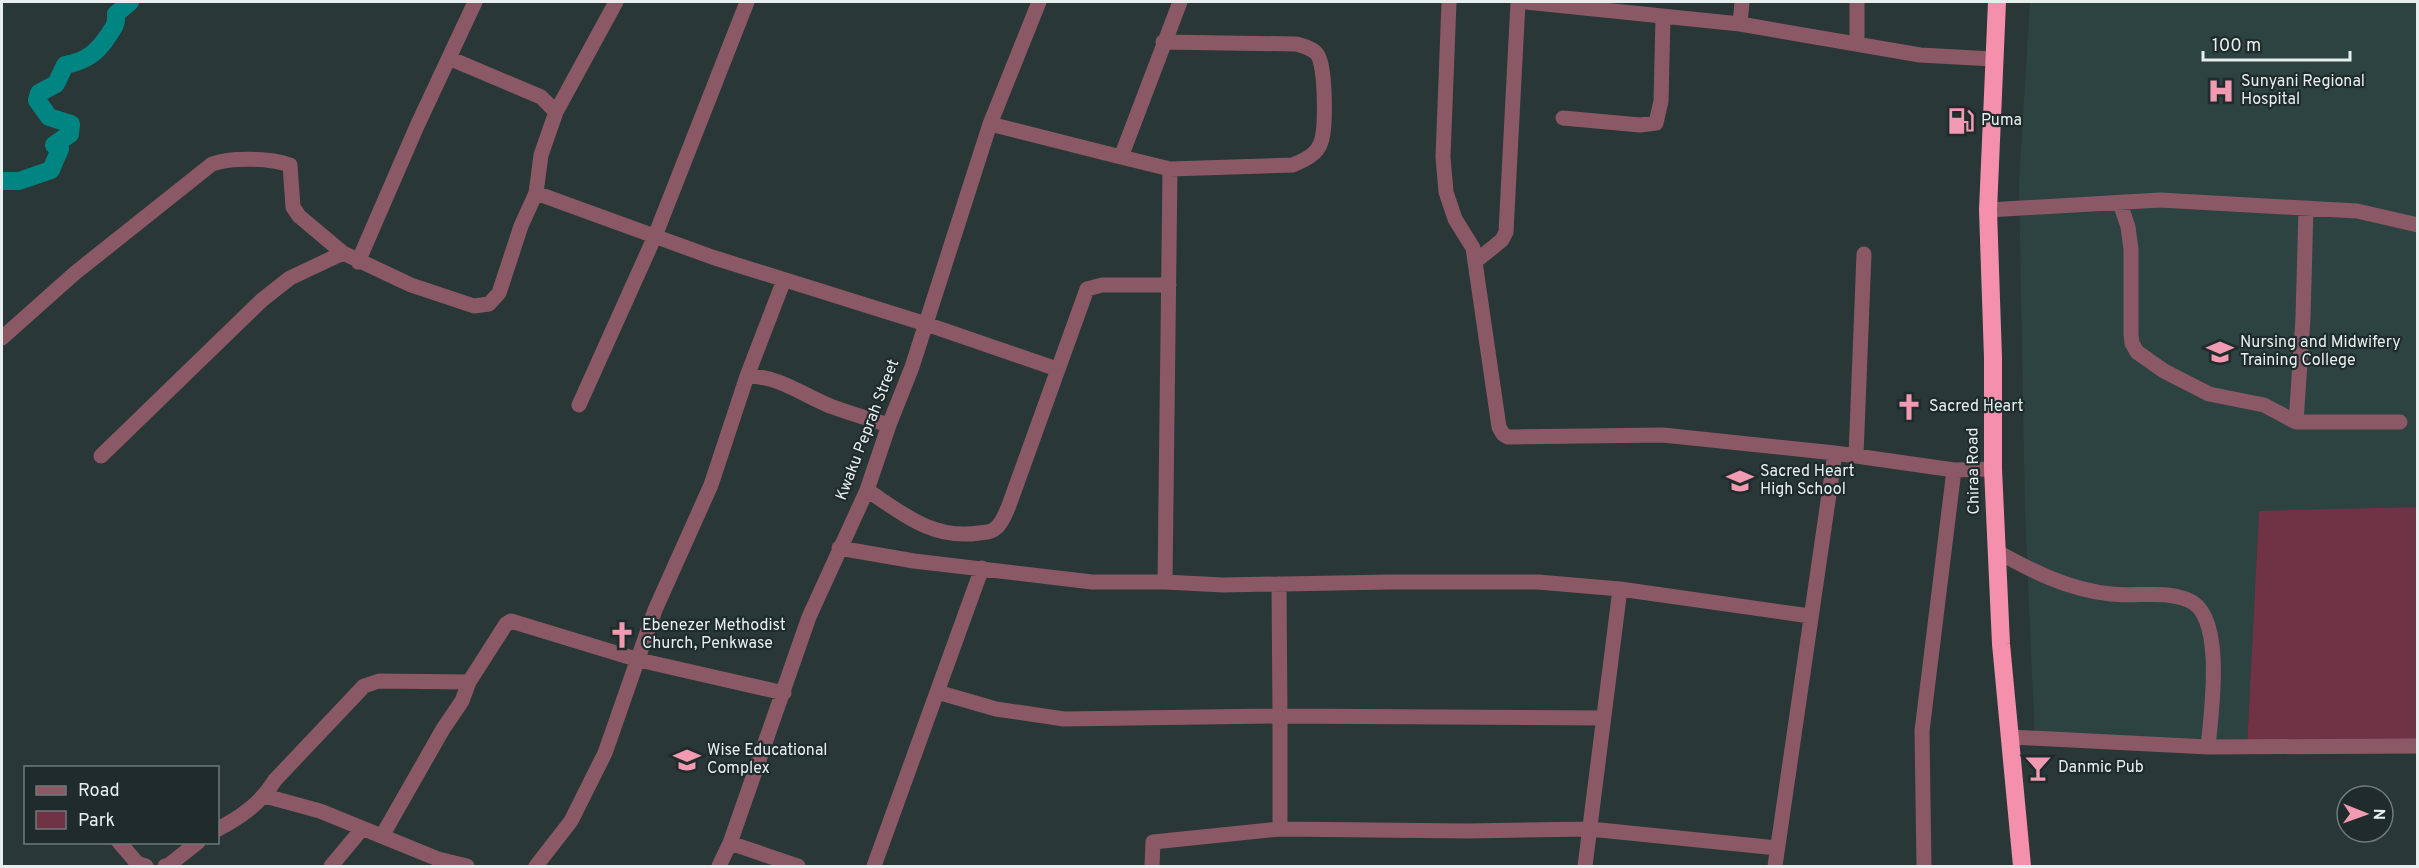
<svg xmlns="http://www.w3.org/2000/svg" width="2419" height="868" viewBox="0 0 2419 868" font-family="Overpass,sans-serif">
  <rect width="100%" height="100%" fill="#293736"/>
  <path fill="#2d4342" d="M 2030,2 L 2417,2 L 2417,507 L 2259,512 L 2247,746 L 2035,744 L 2025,513 L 2019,182 Z"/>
  <path fill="#703346" d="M 2417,507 L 2417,741 L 2247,746 L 2259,511 Z"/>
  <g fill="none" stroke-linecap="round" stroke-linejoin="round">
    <path stroke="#008582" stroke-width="18" d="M 2,181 L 19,181 L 51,170 L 60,149 L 54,145 L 70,134 L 71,124 L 49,117 L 37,100 L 39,93 L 56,84 L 65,65 C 86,61 97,53 108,36 C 114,27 117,24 116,14 L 130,2"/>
    <path stroke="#8b5866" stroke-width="15" d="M 616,2 L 556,112 L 541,155 L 536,193 L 712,257 L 926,324 L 1057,369
      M 1449,2 L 1443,157 L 1446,192 L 1455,219 L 1473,248 L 1499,427 L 1503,434 L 1508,437 L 1663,435 L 1835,453 L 1954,470 L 1993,469
      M 1526,2 L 1740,24 L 1920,55 L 1993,59
      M 1740,24 L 1742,2
      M 1163,42 L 1296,44 C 1303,46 1312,48 1317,54 C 1326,65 1326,128 1321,142 C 1317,155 1304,160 1293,165 L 1170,169
      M 1857,44 L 1857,2
      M 449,58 L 541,97 L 556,112
      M 1563,118 L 1640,125 L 1656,123 L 1661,101 L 1663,17
      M 990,124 L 1121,157 L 1180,2
      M 1121,157 L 1170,169 L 1165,582
      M 2120,203 L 2128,227 L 2131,249 L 2131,334 L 2132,343 L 2137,352 L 2164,371 L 2209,394 L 2264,405 L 2296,422 L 2400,422
      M 1988,210 L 2160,200 L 2357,211 L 2418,225
      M 1476,261 L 1502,240 L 1506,232 L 1518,2
      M 358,262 L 417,126 L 475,2
      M 2,338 L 75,273 L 212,164 C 232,157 270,158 290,165 L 293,207 L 299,216 L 343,253 L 411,285 L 474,306 L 489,304 L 499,293 L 521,226 L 536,193
      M 747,376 C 779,376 801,394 830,406 C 849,413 869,419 889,425
      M 579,405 L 655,236 L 747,2
      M 2296,422 L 2303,318 L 2306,208
      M 101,456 L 262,300 L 290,278 L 343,253
      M 1856,456 L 1864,254
      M 867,490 C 903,514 933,540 979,533 C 985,532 991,533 996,528 C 1002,523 1005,514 1008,508 L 1087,289 L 1102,285 L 1169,285
      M 839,548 L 914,561 L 1092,582 L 1165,582 L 1223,585 L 1390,582 L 1538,582 L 1620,589 L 1810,616
      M 1996,551 C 2032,571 2069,590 2111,594 C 2137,597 2164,590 2188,600 C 2226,614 2211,714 2208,747
      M 937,692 L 996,709 L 1064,719 L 1280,716 L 1279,584
      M 1603,718 L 1280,716 L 1280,829 L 1467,831 L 1590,829 L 1777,848
      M 2011,737 L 2208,747 L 2418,746
      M 265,796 L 320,811 L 438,859 L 467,866
      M 218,829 C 241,817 261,803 275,780 L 364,686 L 379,681 L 469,682
      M 382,836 L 443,729 L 462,701 L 469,682 L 506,624 L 511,621 L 639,660 L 784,693
      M 119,842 L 137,863 L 146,866
      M 730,843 L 798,866
      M 165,866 L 169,865 L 198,842
      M 331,866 L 362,829
      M 536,866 L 571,821 L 605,753 L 655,610 L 711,485 L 747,376 L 784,280
      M 719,866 L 730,843 L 809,617 L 867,490 L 889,425 L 912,367 L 990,124 L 1039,2
      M 874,866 L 982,568
      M 1152,866 L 1153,842 L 1280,829
      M 1585,866 L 1620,589
      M 1775,866 L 1835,453
      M 1924,866 L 1922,731 L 1954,470"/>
    <path stroke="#f490ac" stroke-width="18" d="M 1997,2 L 1988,210 L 1993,358 L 1993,469 L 2001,644 L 2022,866"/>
  </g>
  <defs>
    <symbol id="hospital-bare" viewBox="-9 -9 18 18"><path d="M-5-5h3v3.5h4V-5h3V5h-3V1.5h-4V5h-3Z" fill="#f19ab2" stroke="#202c2c" stroke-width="2.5" paint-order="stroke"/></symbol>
    <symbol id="fuel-bare" viewBox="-9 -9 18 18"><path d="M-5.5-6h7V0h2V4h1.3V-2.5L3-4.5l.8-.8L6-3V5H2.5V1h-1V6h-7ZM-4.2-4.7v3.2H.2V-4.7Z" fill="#f19ab2" stroke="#202c2c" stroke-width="2.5" paint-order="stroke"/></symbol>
    <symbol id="school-bare" viewBox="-9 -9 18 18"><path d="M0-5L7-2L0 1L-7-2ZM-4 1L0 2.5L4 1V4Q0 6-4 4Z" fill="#f19ab2" stroke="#202c2c" stroke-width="2.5" paint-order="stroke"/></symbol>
    <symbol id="church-bare" viewBox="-9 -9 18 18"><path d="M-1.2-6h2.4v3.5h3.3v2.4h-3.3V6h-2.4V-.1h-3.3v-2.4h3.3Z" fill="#f19ab2" stroke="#202c2c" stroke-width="2.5" paint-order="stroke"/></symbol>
    <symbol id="bar-bare" viewBox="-9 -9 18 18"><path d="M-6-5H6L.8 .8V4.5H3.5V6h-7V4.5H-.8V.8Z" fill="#f19ab2" stroke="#202c2c" stroke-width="2.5" paint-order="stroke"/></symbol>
  </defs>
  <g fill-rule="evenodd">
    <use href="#hospital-bare" x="2202" y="72" width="38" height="38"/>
    <use href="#fuel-bare" x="1942" y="102" width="38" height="38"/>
    <use href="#school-bare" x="2201" y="333" width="38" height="38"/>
    <use href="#church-bare" x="1890" y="388" width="38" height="38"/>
    <use href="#school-bare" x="1721" y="462" width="38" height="38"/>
    <use href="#church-bare" x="603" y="616" width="38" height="38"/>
    <use href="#school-bare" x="668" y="741" width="38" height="38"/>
    <use href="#bar-bare" x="2019" y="749" width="38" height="38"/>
  </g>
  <g text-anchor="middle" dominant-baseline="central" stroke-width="4.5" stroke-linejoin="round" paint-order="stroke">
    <g font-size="16" fill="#e6eeee" stroke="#202c2c" text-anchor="start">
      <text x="2241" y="82">Sunyani Regional<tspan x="2241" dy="18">Hospital</tspan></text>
      <text x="1981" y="121">Puma</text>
      <text x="2240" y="343">Nursing and Midwifery<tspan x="2240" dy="18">Training College</tspan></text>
      <text x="1929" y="407">Sacred Heart</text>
      <text x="1760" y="472">Sacred Heart<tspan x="1760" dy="18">High School</tspan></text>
      <text x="642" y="626">Ebenezer Methodist<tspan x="642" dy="18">Church, Penkwase</tspan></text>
      <text x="707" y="751">Wise Educational<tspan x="707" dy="18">Complex</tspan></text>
      <text x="2058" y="768">Danmic Pub</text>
    </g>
    <g font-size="16" fill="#e6eeee" stroke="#202c2c">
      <text transform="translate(868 430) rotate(-69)">Kwaku Peprah Street</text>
      <text transform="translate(1974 471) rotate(-91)">Chiraa Road</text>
    </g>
  </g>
  <rect width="2419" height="868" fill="none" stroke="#e6eeee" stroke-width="6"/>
  <rect x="24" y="766" width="195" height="78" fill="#202c2c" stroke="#6f7a7a" stroke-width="1.5"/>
  <rect x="36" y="786" width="30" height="9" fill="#8b5866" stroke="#6f7a7a" stroke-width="1.5"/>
  <text x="78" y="796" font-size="18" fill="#e6eeee">Road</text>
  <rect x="36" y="811" width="30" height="18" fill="#703346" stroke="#6f7a7a" stroke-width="1.5"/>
  <text x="78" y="826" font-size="18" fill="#e6eeee">Park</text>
  <g transform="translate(2365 814) rotate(91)"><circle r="28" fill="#202c2c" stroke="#6f7a7a" stroke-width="1.5"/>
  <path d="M0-4.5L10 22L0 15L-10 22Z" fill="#f19ab2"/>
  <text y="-9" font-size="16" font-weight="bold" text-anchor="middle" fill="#e6eeee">N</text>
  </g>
  <path d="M2203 51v9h147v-9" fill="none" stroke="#e6eeee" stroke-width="3"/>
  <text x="2212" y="51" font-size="18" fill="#e6eeee" stroke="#202c2c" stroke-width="4.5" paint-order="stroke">100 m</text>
</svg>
